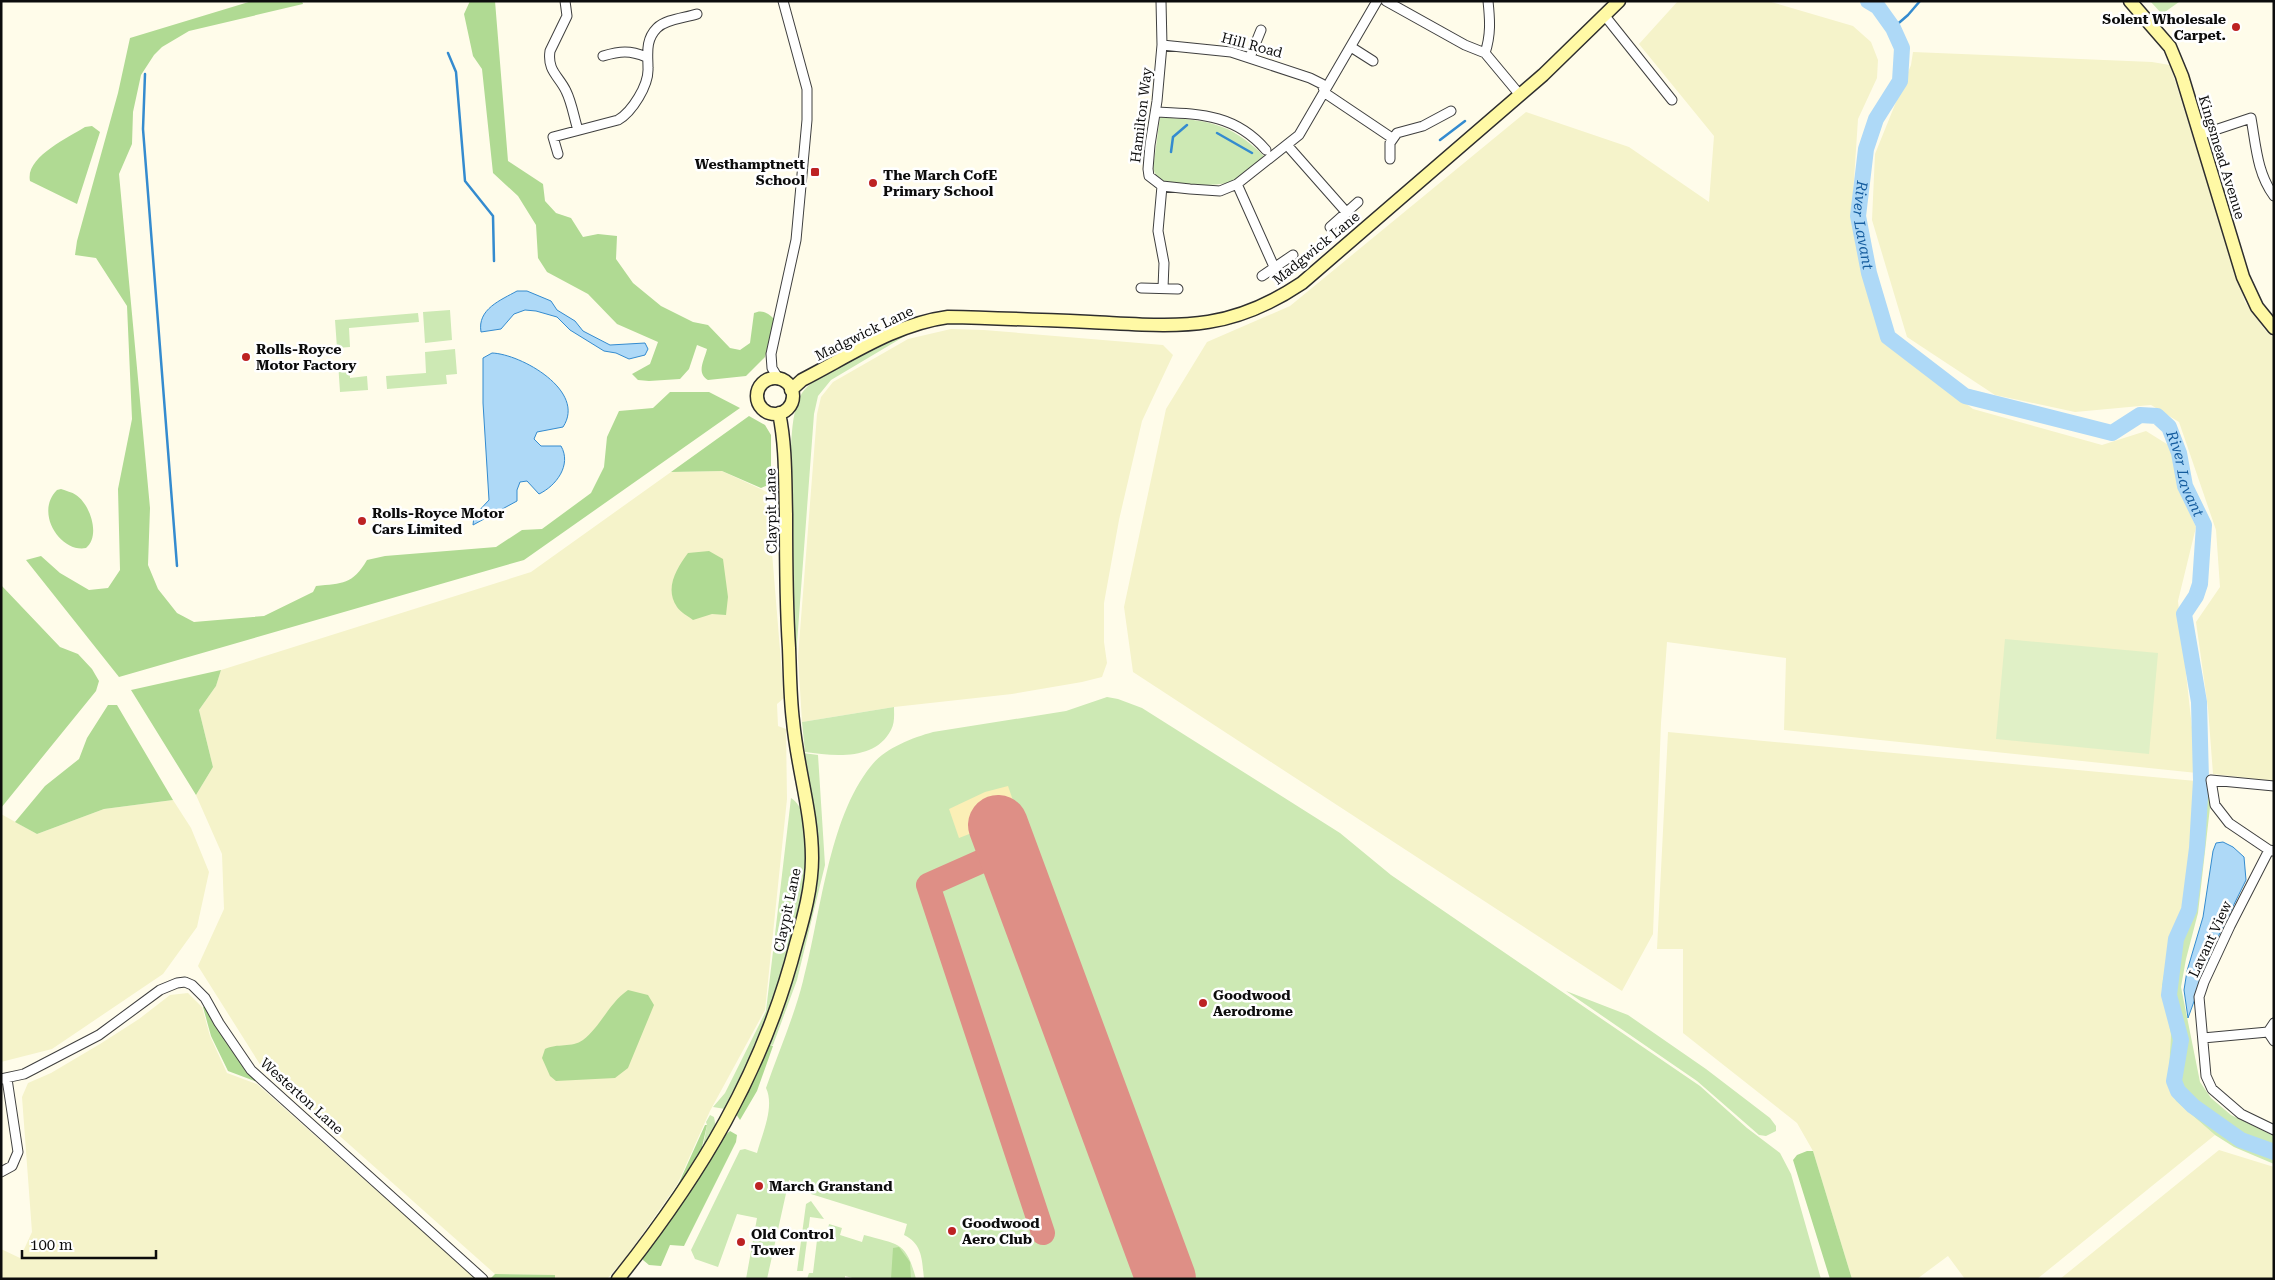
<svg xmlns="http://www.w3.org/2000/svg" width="2275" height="1280" viewBox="0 0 2275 1280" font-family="'Roboto Serif',serif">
  <rect width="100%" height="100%" fill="#fffcea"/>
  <path fill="#f5f3ca" d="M 1678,1 L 1768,1 L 1853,26 L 1871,42 L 1878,60 L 1877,78 L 1858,119 L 1852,210 L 1884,342 L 1973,409 L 2102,445 L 2146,431 L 2170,446 L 2178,488 L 2196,527 L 2178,601 L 2197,773 L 1784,730 L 1786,658 L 1667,642 L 1661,723 L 1653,934 L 1622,991 L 1133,672 L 1124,607 L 1166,409 L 1207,342 L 1290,306 L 1526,112 L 1629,147 L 1709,202 L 1714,136 L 1639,44 Z
    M 1913,52 L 2152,62 L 2170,65 L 2245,302 L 2265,330 L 2274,338 L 2274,781 L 2213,774 L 2208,708 L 2196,622 L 2220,587 L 2216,530 L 2179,422 L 2151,405 L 2075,412 L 1995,395 L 1907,337 L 1872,220 L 1875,154 L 1911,65 Z
    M 951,329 L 984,330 L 1163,345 L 1173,355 L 1142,421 L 1119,520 L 1104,603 L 1104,642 L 1107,663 L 1102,677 L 1082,682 L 1012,694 L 894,707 L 802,722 L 798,657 L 817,414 L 821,397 L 833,382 L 908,339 Z
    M 722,471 L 767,492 L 784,698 L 777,704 L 778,726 L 786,729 L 787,799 L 765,1010 L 710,1111 L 677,1185 L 627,1256 L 607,1279 L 555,1279 L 554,1275 L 495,1274 L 261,1066 L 198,966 L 224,909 L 222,854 L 196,795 L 213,767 L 199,710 L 216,686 L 221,670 L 531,572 L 671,472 Z
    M 1668,732 L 2196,781 L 2187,879 L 2181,917 L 2170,941 L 2162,985 L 2171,1035 L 2168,1084 L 2176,1101 L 2215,1135 L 2037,1279 L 1965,1279 L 1948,1256 L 1917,1279 L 1852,1279 L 1813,1151 L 1797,1123 L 1683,1033 L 1683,949 L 1657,949 Z
    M 173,800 L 191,828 L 209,872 L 197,927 L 163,974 L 52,1049 L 1,1062 L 1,814 L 37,834 L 104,809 Z
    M 188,993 L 202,1007 L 210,1036 L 227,1073 L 257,1084 L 476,1279 L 1,1279 L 1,1249 L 20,1258 L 32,1232 L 22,1097 L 28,1083 L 51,1073 L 100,1044 L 139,1019 L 170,995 Z
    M 2219,1150 L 2274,1167 L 2274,1279 L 2060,1279 Z"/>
  <path fill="#cde9b4" d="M 2150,1 L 2179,1 L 2179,2 L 2162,14 Z
    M 1160,117 C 1208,121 1228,121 1264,156 C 1255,164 1245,176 1233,181 C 1221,187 1171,186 1159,179 C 1156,176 1155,173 1153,169 Z
    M 450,310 L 452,340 L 425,343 L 423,312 Z
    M 418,313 L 419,322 L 349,328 L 350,347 L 337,348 L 335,320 Z
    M 902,334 L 905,336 L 831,380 L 818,396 L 814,414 L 796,657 L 793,640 L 791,446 C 792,429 793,408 802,393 C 816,372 878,346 902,334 Z
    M 455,349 L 457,374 L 446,375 L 447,384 L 387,389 L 386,376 L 426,373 L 425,352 Z
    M 349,361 L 350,378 L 367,376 L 368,390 L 340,392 L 338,362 Z
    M 1107,697 L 1118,699 L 1142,708 L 1340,833 L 1391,875 L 1700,1086 L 1747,1128 L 1780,1153 L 1791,1174 L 1821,1279 L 924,1279 C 922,1261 923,1244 904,1235 L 907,1224 L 811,1194 L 808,1187 L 789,1180 L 767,1279 L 746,1279 L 757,1218 L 737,1214 L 718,1267 L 695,1259 L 691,1250 L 740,1150 L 745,1149 L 757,1153 C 762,1134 775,1107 766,1088 C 778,1053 794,1017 803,981 C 821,915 828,819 871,766 C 885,748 912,738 933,732 L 1066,711 Z
    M 894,707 C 894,714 895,723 891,730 C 875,761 834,756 805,752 L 802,722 Z
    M 803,753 L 818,755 L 825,865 L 797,980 L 773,1045 L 767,1044 L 812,894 Z
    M 2211,780 L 2213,781 L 2198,913 L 2186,959 L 2181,987 L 2200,1082 L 2211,1098 L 2231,1115 L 2274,1136 L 2274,1164 L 2234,1147 L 2215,1135 L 2176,1101 L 2168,1084 L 2171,1035 L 2162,985 L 2170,941 L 2181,917 L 2187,879 L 2196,781 Z
    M 791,798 C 840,830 765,1028 746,1072 C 740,1085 732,1097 725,1109 L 713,1107 L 725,1093 L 766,1011 Z
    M 1566,991 L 1628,1015 L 1706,1069 L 1770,1118 L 1776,1126 L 1776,1131 L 1766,1136 L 1759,1135 L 1697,1081 Z
    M 710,1115 L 714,1117 L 716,1128 L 705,1150 L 703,1147 L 707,1125 L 706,1122 Z
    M 811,1201 L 824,1219 L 810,1217 L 803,1271 L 797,1271 L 806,1204 Z
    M 829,1224 L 842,1228 L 840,1235 L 862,1242 L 864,1235 C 899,1245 906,1241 916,1279 L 856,1279 L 845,1276 L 845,1279 L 807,1279 L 809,1273 L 813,1273 L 817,1240 L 826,1240 Z"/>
  <path fill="#b0da93" d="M 252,1 L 302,1 L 303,4 L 189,31 L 162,47 L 154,55 L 141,75 L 133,112 L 132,144 L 119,174 L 150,508 L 148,565 L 158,589 L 177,613 L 194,622 L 264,616 L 313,592 L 316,586 C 343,583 352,585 367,560 L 385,556 L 496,547 L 522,530 L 542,529 L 591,493 L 604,467 L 607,437 L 619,411 L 653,408 L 670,392 L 709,392 L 740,408 L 524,560 L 119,677 L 26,560 L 41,556 L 60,573 L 89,590 L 108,588 L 120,570 L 118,489 L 132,419 L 127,306 L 96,258 L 75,255 L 77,241 L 118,93 L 130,38 Z
    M 470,1 L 495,1 L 508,161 L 543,184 L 545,201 L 556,213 L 571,218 L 583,237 L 598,234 L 617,236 L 616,259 L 633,283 L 661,306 L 693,322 L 708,325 L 730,348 L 740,350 L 750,343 L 754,313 C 762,309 768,313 774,319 L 765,357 L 746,376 L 708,380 C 696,373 704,361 707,349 L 697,345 L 689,369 L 680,379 L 649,381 L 638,380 L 632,374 L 650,364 L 658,342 L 617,324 L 588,294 L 547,272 L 538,258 L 536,225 L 518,196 L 493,173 L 482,69 L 473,56 L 464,14 Z
    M 92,126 L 100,132 L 77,204 L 30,181 C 25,157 68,138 85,127 Z
    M 749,416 L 765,425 L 771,435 L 771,484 L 761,488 L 722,471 L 671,472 Z
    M 61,489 C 66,491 72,492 76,495 C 90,504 101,536 86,548 C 61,553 34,513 57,490 Z
    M 709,551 L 723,559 L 728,597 L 726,615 L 712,614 L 693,620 C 688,616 680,612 677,607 C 664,588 677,568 688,553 Z
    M 1,585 L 60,647 L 78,654 L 92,669 L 99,681 L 96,691 L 1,808 Z
    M 221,670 L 216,686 L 199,710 L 213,767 L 196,795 L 131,690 Z
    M 108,705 L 117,705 L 173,800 L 104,809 L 37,834 L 15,822 L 45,786 L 79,759 L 87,738 Z
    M 628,990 L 648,995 L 654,1005 L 628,1068 L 615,1078 L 556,1081 L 550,1076 L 542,1058 L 545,1049 C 557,1043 572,1048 583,1040 C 601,1026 609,1003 628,990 Z
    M 207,1006 L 245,1070 L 257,1082 L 228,1071 L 211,1036 L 203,1007 Z
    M 767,1044 L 773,1046 L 757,1091 L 740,1120 L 736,1114 Z
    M 705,1125 L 707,1125 L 702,1147 L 704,1150 L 614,1279 L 609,1279 L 631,1253 L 678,1185 Z
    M 730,1131 L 737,1135 L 736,1142 L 684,1246 L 670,1245 L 661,1266 L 649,1265 L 643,1260 L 642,1256 L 659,1235 L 723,1137 Z
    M 1807,1151 L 1813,1151 L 1852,1279 L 1830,1279 L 1793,1160 L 1797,1155 Z
    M 899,1247 L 910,1262 L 911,1279 L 891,1279 L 893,1248 Z
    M 495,1274 L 555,1275 L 555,1279 L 491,1278 Z"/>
  <path fill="#fbefb6" d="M 1008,786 L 1018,815 L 959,838 L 949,809 L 985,792 Z"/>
  <path fill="#e0f0c6" d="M 2005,639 L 2158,653 L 2149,754 L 1996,739 Z"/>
  <path fill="#aed9f7" stroke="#348bcf" d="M 517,291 L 527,291 L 551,301 L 557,310 L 575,321 L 583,331 L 610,345 L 645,343 L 648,349 L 645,355 L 629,359 L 616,353 L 604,351 L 570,330 L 557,317 L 536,311 L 525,310 L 514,314 L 501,329 L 481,332 C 477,309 501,300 517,291 Z
    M 492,353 C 521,354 587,391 563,427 L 537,432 L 534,439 L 541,446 L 561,446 C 572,465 556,486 539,494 L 527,481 L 520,482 L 517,490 L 517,501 L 473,525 L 474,516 L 489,500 L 483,403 L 483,358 Z
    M 2223,842 L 2233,847 L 2244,857 L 2246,880 L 2216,941 L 2188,1018 L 2184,990 L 2187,971 L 2203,917 L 2213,851 L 2216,843 Z"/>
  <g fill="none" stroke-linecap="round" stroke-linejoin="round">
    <path stroke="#348bcf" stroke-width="2.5" d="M 1893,28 L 1908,15 L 1920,1
      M 448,53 L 456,72 L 465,181 L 493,216 L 494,261
      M 145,74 L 143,129 L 177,566
      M 1217,133 L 1252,153
      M 1440,140 L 1465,121
      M 1171,152 L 1173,137 L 1187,125"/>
    <path stroke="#aed9f7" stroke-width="16" id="s1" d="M 1868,1 L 1878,7 L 1893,28 L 1902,48 L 1900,81 L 1876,119 L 1866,149 L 1858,216 L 1869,273 L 1888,337 L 1965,396 L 2112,433 L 2140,415 L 2157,416 L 2169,427 L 2179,453 L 2185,486 L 2204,525 L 2200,584 L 2196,596 L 2184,614 L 2199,702 L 2201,780 L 2197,848 L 2189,910 L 2176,939 L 2169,995 L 2181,1040 L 2174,1081 L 2178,1091 L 2193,1106 L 2241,1140 L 2274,1152"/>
    <path stroke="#de8f86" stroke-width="24" d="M 1007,850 L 928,885 L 1043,1233"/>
    <path stroke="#de8f86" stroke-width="60" d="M 998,825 L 1166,1279"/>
    <defs>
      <path id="street" d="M 565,1 L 567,16 L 550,51 C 547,71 559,76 566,91 C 572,103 574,118 578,130
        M 1161,1 L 1162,45 L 1157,101 L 1150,145 L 1148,169 L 1149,176 L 1162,186 L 1190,189 L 1220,191 L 1237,184 L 1299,135 L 1377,1
        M 1386,1 L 1465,45 L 1485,53 L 1520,95
        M 1605,16 L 1672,100
        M 1162,45 L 1231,52 L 1310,78 L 1322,84 L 1325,93 L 1392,138
        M 1351,47 L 1373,61
        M 1485,53 C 1491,35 1490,20 1488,1
        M 603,56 C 620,51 630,50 646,57
        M 1250,57 L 1261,30
        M 1156,112 C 1200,114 1235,114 1266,150
        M 2200,135 L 2251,118 C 2256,146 2257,173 2274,196
        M 1287,145 L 1347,213
        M 558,154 L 553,137 L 618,120 C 632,112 649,85 648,68 C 648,54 645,40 657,28 C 666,19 685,18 697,14
        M 1390,159 L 1390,143 L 1397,133 L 1423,126 L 1451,111
        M 1237,184 L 1275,269
        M 1162,186 L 1158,231 L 1164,263 L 1163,288
        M 1330,227 L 1358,202
        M 1262,276 L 1293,255
        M 1141,288 L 1178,289
        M 778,378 L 772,368 L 771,354 L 796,240 L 807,120 L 807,89 L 783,1
        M 2269,850 L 2230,926 L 2204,982 L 2199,997 L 2206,1076 L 2212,1089 L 2241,1114 L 2274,1130
        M 2274,851 L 2269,850 L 2229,823 L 2215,805 L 2211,780 L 2274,786
        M 2268,1032 L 2274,1041
        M 2268,1032 L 2274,1023
        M 2203,1038 L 2268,1032
        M 1,1079 L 24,1074 L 99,1035 L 160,990 L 177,983 L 185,982 L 192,985 L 205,998 L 219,1023 L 251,1070 L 483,1279
        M 1,1172 L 12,1166 L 18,1152 L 7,1079"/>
      <path id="secondary" d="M 2130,1 L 2170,47 L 2182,76 L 2243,277 L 2257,307 L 2274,328
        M757 396a18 18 0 1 1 36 0a18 18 0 1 1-36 0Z
        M 791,390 L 802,380 C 849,356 895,324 948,317 C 996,318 1043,320 1090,322 C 1176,326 1226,334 1302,283 L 1543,75 L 1619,1
        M 618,1279 C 700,1176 763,1073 796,944 C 804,916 812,887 812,858 C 812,811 797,767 793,721 C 790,697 790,672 789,648 C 786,603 786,558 786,514 C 785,480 786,446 779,413"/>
    </defs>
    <use href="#street" stroke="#3f3f3f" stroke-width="11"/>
    <use href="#secondary" stroke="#2e2e2e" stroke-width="15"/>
    <use href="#street" stroke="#fff" stroke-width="9"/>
    <use href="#secondary" stroke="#fff9a5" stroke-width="12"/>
  </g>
  <g fill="#bd2223" stroke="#fff" stroke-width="2">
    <circle cx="2236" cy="27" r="5"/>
    <rect x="810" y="167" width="10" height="10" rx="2.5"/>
    <circle cx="873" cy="183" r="5"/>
    <circle cx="246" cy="357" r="5"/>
    <circle cx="362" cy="521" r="5"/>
    <circle cx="1203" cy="1003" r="5"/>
    <circle cx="759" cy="1186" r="5"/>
    <circle cx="952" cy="1231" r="5"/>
    <circle cx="741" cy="1242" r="5"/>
  </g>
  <g text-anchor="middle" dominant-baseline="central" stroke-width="5" stroke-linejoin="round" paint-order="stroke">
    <g font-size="14" font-weight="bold" fill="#0c0c0c" stroke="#fff" text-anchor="start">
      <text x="2226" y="19" text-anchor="end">Solent Wholesale<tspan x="2226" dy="16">Carpet.</tspan></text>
      <text x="805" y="164" text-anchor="end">Westhamptnett<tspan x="805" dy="16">School</tspan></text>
      <text x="883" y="175">The March CofE<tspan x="883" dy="16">Primary School</tspan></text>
      <text x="256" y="349">Rolls-Royce<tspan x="256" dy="16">Motor Factory</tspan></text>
      <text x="372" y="513">Rolls-Royce Motor<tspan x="372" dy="16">Cars Limited</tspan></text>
      <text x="1213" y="995">Goodwood<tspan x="1213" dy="16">Aerodrome</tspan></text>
      <text x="769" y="1186">March Granstand</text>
      <text x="962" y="1223">Goodwood<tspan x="962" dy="16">Aero Club</tspan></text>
      <text x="751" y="1234">Old Control<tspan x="751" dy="16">Tower</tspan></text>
    </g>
    <g font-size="14" fill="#0c0c0c" stroke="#fff">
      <text transform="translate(1252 45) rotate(15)">Hill Road</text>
      <text transform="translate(1141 115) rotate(-83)">Hamilton Way</text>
      <text transform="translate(2222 157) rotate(73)">Kingsmead Avenue</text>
      <text transform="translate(1316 248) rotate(-39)">Madgwick Lane</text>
      <text transform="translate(864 333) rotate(-26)">Madgwick Lane</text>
      <text transform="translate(771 511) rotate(-91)">Claypit Lane</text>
      <text transform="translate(787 910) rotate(-78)">Claypit Lane</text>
      <text transform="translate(2210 939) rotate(-65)">Lavant View</text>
      <text transform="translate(302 1096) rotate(42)">Westerton Lane</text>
    </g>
    <g font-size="15" font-style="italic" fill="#145c9e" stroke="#fff">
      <text stroke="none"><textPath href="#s1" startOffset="246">River Lavant</textPath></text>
      <text stroke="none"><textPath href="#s1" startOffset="726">River Lavant</textPath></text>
    </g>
  </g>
  <rect width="2275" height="1280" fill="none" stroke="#0c0c0c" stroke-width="5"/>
  <path d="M22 1250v8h134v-8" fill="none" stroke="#0c0c0c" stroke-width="2.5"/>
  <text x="30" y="1250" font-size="15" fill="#0c0c0c" stroke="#ffffff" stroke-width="4" paint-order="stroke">100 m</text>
</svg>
